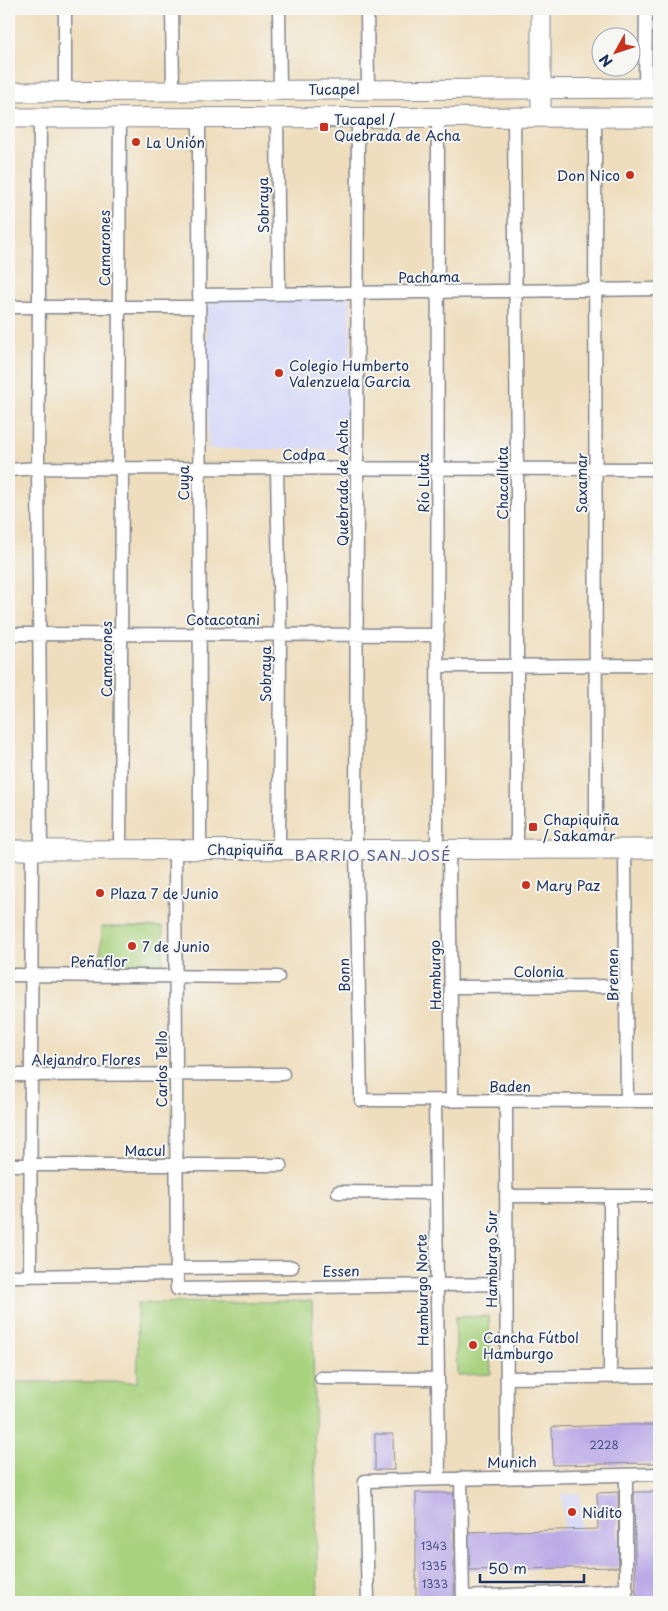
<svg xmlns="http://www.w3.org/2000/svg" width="668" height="1611" viewBox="0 0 668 1611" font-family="'Playpen Sans',sans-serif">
  <rect width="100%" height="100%" fill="#f6f6f2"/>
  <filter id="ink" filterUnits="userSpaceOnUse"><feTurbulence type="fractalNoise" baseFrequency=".02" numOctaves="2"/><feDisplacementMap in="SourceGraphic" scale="10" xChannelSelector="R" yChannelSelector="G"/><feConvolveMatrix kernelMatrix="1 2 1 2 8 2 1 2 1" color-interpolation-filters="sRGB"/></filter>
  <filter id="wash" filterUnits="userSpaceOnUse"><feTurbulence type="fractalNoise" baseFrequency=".0096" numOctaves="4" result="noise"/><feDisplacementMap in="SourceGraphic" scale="20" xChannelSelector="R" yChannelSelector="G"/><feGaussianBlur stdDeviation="1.12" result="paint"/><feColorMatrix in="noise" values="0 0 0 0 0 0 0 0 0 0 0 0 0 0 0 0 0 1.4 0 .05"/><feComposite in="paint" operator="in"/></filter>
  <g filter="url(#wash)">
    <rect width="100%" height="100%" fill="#efdebd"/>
    <path fill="#d5d8f9" d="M 206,297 L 350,297 L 351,449 L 208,449 Z
      M 580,1493 L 581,1529 L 564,1530 L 562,1494 Z"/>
    <path fill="#a8d27e" stroke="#62806e" d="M 101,927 L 163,927 L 163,965 L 101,965 Z
      M 312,1301 L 318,1602 L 9,1602 L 9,1382 L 138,1382 L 137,1303 Z
      M 489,1316 L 491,1374 L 457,1375 L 455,1317 Z"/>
    <g id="blocks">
      <path fill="#baaae7" d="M 616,1425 L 656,1425 L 656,1463 L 553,1465 L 552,1427 Z
        M 375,1434 L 393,1434 L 394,1470 L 375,1470 Z
        M 618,1492 L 619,1567 L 468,1570 L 467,1532 L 598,1529 L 597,1493 Z
        M 634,1492 L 659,1492 L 659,1602 L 636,1602 Z
        M 416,1493 L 454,1493 L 454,1602 L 416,1602 Z"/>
    </g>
  </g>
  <g filter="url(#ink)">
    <use href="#blocks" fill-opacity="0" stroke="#85868e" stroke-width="1"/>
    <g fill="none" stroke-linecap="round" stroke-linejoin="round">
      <defs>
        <path id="street" d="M 65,9 L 65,92
          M 172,9 L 173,91
          M 279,9 L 280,90
          M 367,9 L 368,89
          M 645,88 L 646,9
          M 514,116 L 517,469 L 517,849
          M 595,116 L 596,849
          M 199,117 L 200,849
          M 277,117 L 279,294
          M 358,117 L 356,849 L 361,1100 L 659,1101
          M 40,118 L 38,468 L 41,850
          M 199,295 L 659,289
          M 9,307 L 199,307
          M 118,469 L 120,118
          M 277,469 L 280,635 L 279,849
          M 9,470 L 38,468 L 659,469
          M 9,634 L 438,635
          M 438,666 L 659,665
          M 120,849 L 122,469
          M 175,849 L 177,1289 L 506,1284
          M 437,849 L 438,117
          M 449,849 L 452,1100
          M 625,849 L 627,1101
          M 9,975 L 278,977
          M 451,987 L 627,986
          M 9,1075 L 283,1074
          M 435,1100 L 439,1479
          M 506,1101 L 507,1477
          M 9,1165 L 281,1165
          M 338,1192 L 436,1193
          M 506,1196 L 659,1196
          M 610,1196 L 610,1377
          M 176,1268 L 292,1267
          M 9,1276 L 177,1274
          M 30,1276 L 32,850
          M 321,1378 L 438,1379
          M 508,1378 L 659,1376
          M 626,1475 L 626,1602
          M 461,1478 L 463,1602
          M 463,1597 L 627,1590
          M 368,1602 L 365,1481 L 659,1474"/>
        <path id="secondary" d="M 541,9 L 541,116
          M 9,92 L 659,88
          M 9,118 L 659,117
          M 9,850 L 659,849"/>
      </defs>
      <use href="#street" stroke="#85868e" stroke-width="15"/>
      <use href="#secondary" stroke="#85868e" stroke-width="21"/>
      <use href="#street" stroke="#fff" stroke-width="12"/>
      <use href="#secondary" stroke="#fff" stroke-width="19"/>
    </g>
  </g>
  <g fill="#c8321e" stroke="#f6f6f2" stroke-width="2">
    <rect x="319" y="122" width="10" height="10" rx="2.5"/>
    <circle cx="136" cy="142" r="5"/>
    <circle cx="630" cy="175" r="5"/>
    <circle cx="279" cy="373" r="5"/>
    <rect x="528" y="822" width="10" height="10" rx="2.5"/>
    <circle cx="526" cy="885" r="5"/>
    <circle cx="100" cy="893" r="5"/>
    <circle cx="132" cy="946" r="5"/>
    <circle cx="473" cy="1345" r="5"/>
    <circle cx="572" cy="1512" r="5"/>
  </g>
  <g text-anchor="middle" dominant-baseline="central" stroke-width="4" stroke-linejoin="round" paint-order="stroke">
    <g font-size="11" fill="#434e80">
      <text x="604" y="1444">2228</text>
      <text x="434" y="1545">1343</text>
      <text x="434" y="1565">1335</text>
      <text x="435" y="1583">1333</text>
    </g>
    <g font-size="14" fill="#1b2f5e" stroke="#f6f6f2">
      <text transform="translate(334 89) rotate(-1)">Tucapel</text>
      <text transform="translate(263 205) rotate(-91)">Sobraya</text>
      <text transform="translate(104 248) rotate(-90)">Camarones</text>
      <text transform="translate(429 277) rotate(-1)">Pachama</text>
      <text x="304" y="454">Codpa</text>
      <text transform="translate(183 483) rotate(-90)">Cuya</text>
      <text transform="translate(342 483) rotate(-90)">Quebrada de Acha</text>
      <text transform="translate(423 483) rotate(-90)">Río Lluta</text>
      <text transform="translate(502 483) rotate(-90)">Chacalluta</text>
      <text transform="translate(581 483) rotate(-90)">Saxamar</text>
      <text x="223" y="619">Cotacotani</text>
      <text transform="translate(106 659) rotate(-90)">Camarones</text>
      <text transform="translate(265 674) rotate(-90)">Sobraya</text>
      <text x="245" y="849">Chapiquiña</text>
      <text x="99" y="961">Peñaflor</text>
      <text x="539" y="971">Colonia</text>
      <text transform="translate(344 975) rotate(-91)">Bonn</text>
      <text transform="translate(435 975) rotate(-91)">Hamburgo</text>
      <text transform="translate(612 975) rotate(-90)">Bremen</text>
      <text x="86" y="1059">Alejandro Flores</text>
      <text transform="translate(161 1069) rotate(-90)">Carlos Tello</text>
      <text x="510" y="1086">Baden</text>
      <text x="145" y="1150">Macul</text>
      <text transform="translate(491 1259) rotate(-90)">Hamburgo Sur</text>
      <text transform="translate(341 1271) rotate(-1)">Essen</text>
      <text transform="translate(422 1290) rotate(-91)">Hamburgo Norte</text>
      <text transform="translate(512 1462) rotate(-1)">Munich</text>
    </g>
    <g font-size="14" fill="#1b2f5e" stroke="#f6f6f2" text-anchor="start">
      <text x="334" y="119">Tucapel /<tspan x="334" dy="16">Quebrada de Acha</tspan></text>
      <text x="146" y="142">La Unión</text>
      <text x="620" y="175" text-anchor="end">Don Nico</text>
      <text x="289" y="365">Colegio Humberto<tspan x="289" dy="16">Valenzuela Garcia</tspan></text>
      <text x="543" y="819">Chapiquiña<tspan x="543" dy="16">/ Sakamar</tspan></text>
      <text x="536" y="885">Mary Paz</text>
      <text x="110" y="893">Plaza 7 de Junio</text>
      <text x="142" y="946">7 de Junio</text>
      <text x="483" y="1337">Cancha Fútbol<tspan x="483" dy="16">Hamburgo</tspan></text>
      <text x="582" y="1512">Nidito</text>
    </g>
    <g font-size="15" letter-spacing="1" fill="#535a8e" stroke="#f6f6f2">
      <text x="373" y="854">BARRIO SAN JOSÉ</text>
    </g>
  </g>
  <rect width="668" height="1611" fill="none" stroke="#f6f6f2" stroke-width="30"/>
  <g transform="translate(616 52) rotate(230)"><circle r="24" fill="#f6f6f2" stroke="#9ea6b7"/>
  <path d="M0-4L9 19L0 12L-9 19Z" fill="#c8321e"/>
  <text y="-8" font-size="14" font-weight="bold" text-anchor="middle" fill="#1b2f5e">N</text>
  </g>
  <path d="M480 1574v8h104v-8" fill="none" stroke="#1b2f5e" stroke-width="2.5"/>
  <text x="488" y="1574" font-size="15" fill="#1b2f5e" stroke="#f6f6f2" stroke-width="4" paint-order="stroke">50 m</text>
</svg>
